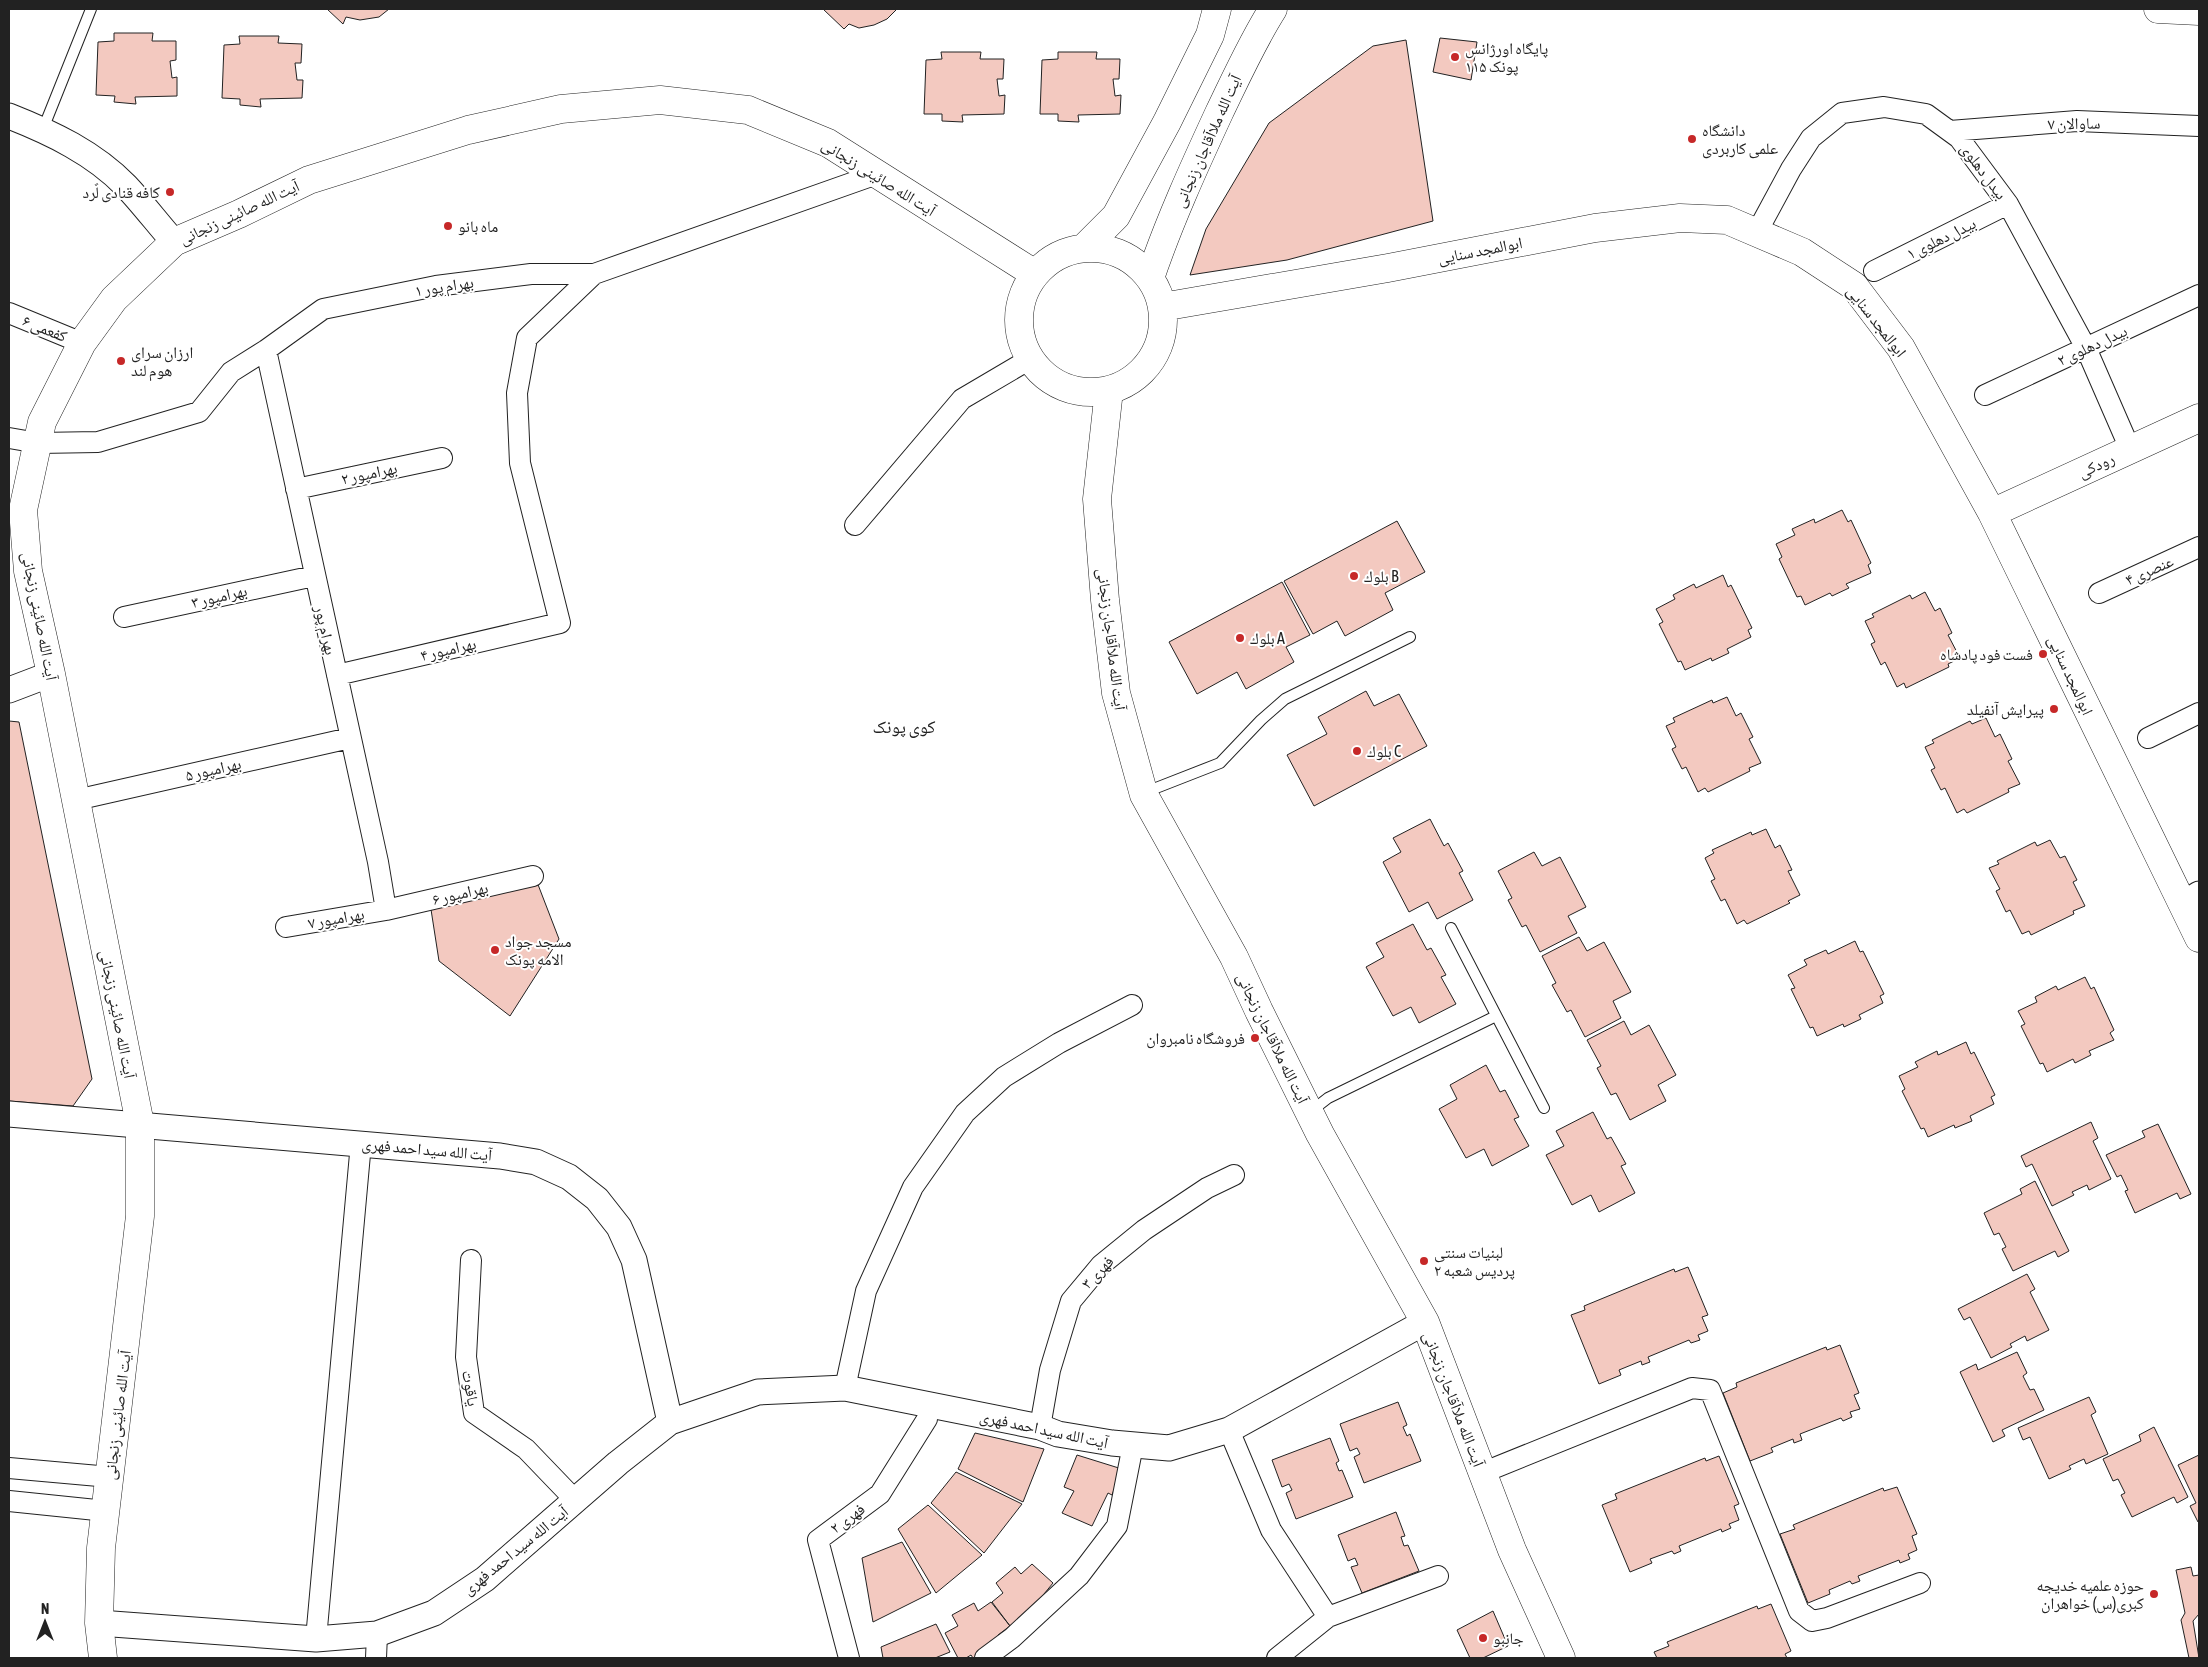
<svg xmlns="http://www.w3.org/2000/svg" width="2208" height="1667" viewBox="0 0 2208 1667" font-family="'Asap Condensed','Noto Naskh Arabic',sans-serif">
  <rect width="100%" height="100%" fill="#fff"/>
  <path fill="#f3c9c0" stroke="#222" d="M 327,9 L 389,9 L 379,17 L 360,20 L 346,17 L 343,24 Z
    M 823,9 L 897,9 L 887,19 L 874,25 L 859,28 L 849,24 L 844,29 Z
    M 114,33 L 153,33 L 152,41 L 176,41 L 176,60 L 170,61 L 172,78 L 177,77 L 177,96 L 135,97 L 136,104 L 114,102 L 115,96 L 96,95 L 98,42 L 114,41 Z
    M 239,36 L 279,36 L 278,43 L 302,44 L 301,63 L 295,63 L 297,80 L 303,80 L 302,98 L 260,99 L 261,107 L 240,105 L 240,99 L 222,98 L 224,45 L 240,44 Z
    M 1440,38 L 1477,42 L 1471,80 L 1433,72 Z
    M 1406,40 L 1433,221 L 1287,260 L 1190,275 L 1206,229 L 1269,123 L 1373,46 Z
    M 941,52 L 981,52 L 980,59 L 1004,59 L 1003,79 L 997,79 L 999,96 L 1005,95 L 1004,114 L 962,115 L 963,122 L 942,121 L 942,114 L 924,114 L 926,60 L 942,59 Z
    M 1058,52 L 1097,52 L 1096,59 L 1120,59 L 1119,79 L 1113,79 L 1115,96 L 1121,95 L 1120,114 L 1078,115 L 1079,122 L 1058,121 L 1058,114 L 1040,114 L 1042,60 L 1058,59 Z
    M 1842,510 L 1848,522 L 1851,520 L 1871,563 L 1868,565 L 1871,573 L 1846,584 L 1849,588 L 1832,596 L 1830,593 L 1805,605 L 1801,596 L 1797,597 L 1779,559 L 1782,557 L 1776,544 L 1795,535 L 1792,529 L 1814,519 L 1815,523 Z
    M 1397,521 L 1425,572 L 1385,593 L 1393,610 L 1345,636 L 1337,621 L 1313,634 L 1284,581 Z
    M 1723,575 L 1728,587 L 1731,585 L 1752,628 L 1748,630 L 1751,637 L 1727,649 L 1729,653 L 1712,661 L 1711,658 L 1685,670 L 1681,661 L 1678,662 L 1659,624 L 1663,622 L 1656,609 L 1675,599 L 1673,595 L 1694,584 L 1696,588 Z
    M 1282,582 L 1310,635 L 1286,647 L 1294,662 L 1246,689 L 1237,672 L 1197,694 L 1169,642 Z
    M 1925,592 L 1935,611 L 1940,608 L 1952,633 L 1948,635 L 1960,658 L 1948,664 L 1949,667 L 1906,688 L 1904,683 L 1897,687 L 1885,662 L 1881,665 L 1871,644 L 1875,642 L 1865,621 L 1874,617 L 1872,614 L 1910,595 L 1912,599 Z
    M 1366,691 L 1374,706 L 1399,694 L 1427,746 L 1314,806 L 1287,755 L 1327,734 L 1318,717 Z
    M 1727,697 L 1736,716 L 1741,713 L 1753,737 L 1749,739 L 1761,763 L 1749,768 L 1750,771 L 1708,792 L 1705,788 L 1698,792 L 1686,767 L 1682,769 L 1672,749 L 1676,747 L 1666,726 L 1675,722 L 1673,718 L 1712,700 L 1713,703 Z
    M 1986,718 L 1995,737 L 2000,734 L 2012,759 L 2008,761 L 2020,784 L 2008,789 L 2009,792 L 1967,813 L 1964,809 L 1957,813 L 1945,788 L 1941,790 L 1931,770 L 1935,768 L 1925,747 L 1934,743 L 1932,740 L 1970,721 L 1972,724 Z
    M 9,721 L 19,722 L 92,1079 L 73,1106 L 9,1101 Z
    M 1430,819 L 1444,846 L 1448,843 L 1463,871 L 1459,873 L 1473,900 L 1437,919 L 1428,902 L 1409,912 L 1383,862 L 1401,852 L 1393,838 Z
    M 1766,829 L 1775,848 L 1780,845 L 1792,870 L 1788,871 L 1800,895 L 1788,901 L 1790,903 L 1747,924 L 1744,920 L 1737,924 L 1725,899 L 1721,901 L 1711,881 L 1715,879 L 1705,858 L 1714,853 L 1712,850 L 1751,832 L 1752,835 Z
    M 2050,840 L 2060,858 L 2065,856 L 2077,880 L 2073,882 L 2085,906 L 2073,911 L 2074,914 L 2031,935 L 2029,931 L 2022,934 L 2010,910 L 2006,912 L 1996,891 L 2000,889 L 1989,868 L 1999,864 L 1997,861 L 2035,842 L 2037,846 Z
    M 1534,852 L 1542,866 L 1560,857 L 1586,907 L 1568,916 L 1577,933 L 1540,952 L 1526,925 L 1522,927 L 1508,900 L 1512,898 L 1498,871 Z
    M 537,882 L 559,939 L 510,1016 L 439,961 L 430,903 Z
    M 1413,924 L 1427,950 L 1431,948 L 1446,975 L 1441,977 L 1456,1004 L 1419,1023 L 1411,1007 L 1393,1016 L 1366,967 L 1384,957 L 1376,943 Z
    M 1579,937 L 1587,951 L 1604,942 L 1631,992 L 1613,1001 L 1621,1018 L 1585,1037 L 1571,1010 L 1567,1012 L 1552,985 L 1556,983 L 1542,956 Z
    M 1855,941 L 1860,952 L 1863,951 L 1884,994 L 1880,996 L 1883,1003 L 1859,1015 L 1861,1019 L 1844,1027 L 1843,1024 L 1817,1036 L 1813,1027 L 1810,1028 L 1791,989 L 1795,988 L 1788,975 L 1807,965 L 1804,960 L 1826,950 L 1828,954 Z
    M 2085,977 L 2091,989 L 2094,987 L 2114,1030 L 2110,1033 L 2114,1040 L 2089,1051 L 2091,1055 L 2075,1063 L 2073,1059 L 2047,1072 L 2043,1063 L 2040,1064 L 2021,1026 L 2025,1024 L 2018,1011 L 2037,1002 L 2035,997 L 2056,986 L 2058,990 Z
    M 1624,1021 L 1631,1035 L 1649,1025 L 1676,1075 L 1658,1085 L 1666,1101 L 1630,1120 L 1616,1093 L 1611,1095 L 1597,1068 L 1601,1066 L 1587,1040 Z
    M 1966,1042 L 1971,1054 L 1974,1052 L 1995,1095 L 1991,1097 L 1994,1104 L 1970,1116 L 1972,1121 L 1955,1128 L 1954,1125 L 1928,1137 L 1924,1128 L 1921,1129 L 1902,1091 L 1905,1089 L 1899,1076 L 1918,1067 L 1915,1062 L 1937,1051 L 1938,1055 Z
    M 1486,1065 L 1500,1092 L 1505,1090 L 1519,1117 L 1514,1119 L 1529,1146 L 1492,1166 L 1484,1149 L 1466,1158 L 1439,1109 L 1457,1099 L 1450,1085 Z
    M 1593,1112 L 1607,1139 L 1611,1137 L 1626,1164 L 1621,1166 L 1635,1193 L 1599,1212 L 1591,1195 L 1572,1205 L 1546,1155 L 1564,1146 L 1556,1131 Z
    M 2091,1122 L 2098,1138 L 2093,1141 L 2111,1179 L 2089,1190 L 2087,1185 L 2072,1192 L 2074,1195 L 2052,1206 L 2032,1164 L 2026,1167 L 2021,1156 Z
    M 2158,1124 L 2191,1194 L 2180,1199 L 2177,1193 L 2135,1213 L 2125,1191 L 2128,1190 L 2121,1175 L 2117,1177 L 2106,1155 L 2145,1137 L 2142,1131 Z
    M 2035,1181 L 2069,1251 L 2058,1257 L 2055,1251 L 2013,1271 L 2002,1249 L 2006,1247 L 1999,1233 L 1994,1235 L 1984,1213 L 2022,1194 L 2020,1189 Z
    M 1688,1267 L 1708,1315 L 1702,1317 L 1708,1331 L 1698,1335 L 1700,1340 L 1691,1343 L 1689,1340 L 1648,1357 L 1650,1362 L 1642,1365 L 1641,1361 L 1619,1370 L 1621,1375 L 1599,1384 L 1571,1315 L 1585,1310 L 1584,1306 L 1674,1269 L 1675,1272 Z
    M 2027,1274 L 2035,1289 L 2030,1292 L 2049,1330 L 2027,1341 L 2025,1336 L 2010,1344 L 2012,1347 L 1991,1358 L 1970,1317 L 1964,1320 L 1958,1309 Z
    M 1840,1345 L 1859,1393 L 1854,1395 L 1860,1409 L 1850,1412 L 1852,1417 L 1843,1421 L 1841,1418 L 1800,1434 L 1802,1440 L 1794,1443 L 1793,1439 L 1771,1448 L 1773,1452 L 1750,1461 L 1723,1393 L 1737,1387 L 1736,1383 L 1826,1347 L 1827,1350 Z
    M 2017,1352 L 2027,1373 L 2023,1376 L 2030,1390 L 2034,1389 L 2044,1410 L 2002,1430 L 2005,1436 L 1993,1442 L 1960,1372 L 1976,1364 L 1978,1370 Z
    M 2089,1397 L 2096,1412 L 2091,1415 L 2108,1454 L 2086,1464 L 2084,1459 L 2069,1466 L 2071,1469 L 2049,1479 L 2030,1437 L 2023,1440 L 2018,1428 Z
    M 1398,1402 L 1407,1425 L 1403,1427 L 1407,1436 L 1410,1434 L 1421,1461 L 1364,1483 L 1354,1457 L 1360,1454 L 1357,1448 L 1350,1451 L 1340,1424 Z
    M 2154,1427 L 2188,1497 L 2177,1503 L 2174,1497 L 2132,1517 L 2121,1495 L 2125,1493 L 2118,1479 L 2113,1481 L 2103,1459 L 2141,1441 L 2139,1435 Z
    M 975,1433 L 1044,1449 L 1023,1502 L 958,1469 Z
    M 1330,1438 L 1339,1461 L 1336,1463 L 1339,1471 L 1342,1470 L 1353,1497 L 1296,1519 L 1286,1493 L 1292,1490 L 1289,1484 L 1282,1487 L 1272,1460 Z
    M 1077,1455 L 1122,1469 L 1112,1495 L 1108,1493 L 1092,1526 L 1062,1513 L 1074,1491 L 1064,1487 Z
    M 2199,1455 L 2199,1521 L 2198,1522 L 2190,1506 L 2196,1503 L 2178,1465 Z
    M 1719,1456 L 1739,1504 L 1734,1506 L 1739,1520 L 1729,1524 L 1731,1528 L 1722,1532 L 1721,1529 L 1679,1546 L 1681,1551 L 1674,1554 L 1672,1551 L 1650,1559 L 1652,1563 L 1630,1572 L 1602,1505 L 1617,1499 L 1615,1494 L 1705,1458 L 1706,1461 Z
    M 956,1472 L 1022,1504 L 984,1553 L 931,1503 Z
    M 1897,1487 L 1917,1534 L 1912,1536 L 1917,1550 L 1908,1554 L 1910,1559 L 1900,1563 L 1899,1560 L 1858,1576 L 1860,1581 L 1852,1584 L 1850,1581 L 1829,1590 L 1830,1594 L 1808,1603 L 1780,1534 L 1795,1529 L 1793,1525 L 1883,1488 L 1884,1491 Z
    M 928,1505 L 982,1555 L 936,1593 L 898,1529 Z
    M 1396,1512 L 1405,1536 L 1401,1537 L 1404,1546 L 1408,1545 L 1419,1571 L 1362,1593 L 1351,1567 L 1358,1565 L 1355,1558 L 1348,1561 L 1338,1535 Z
    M 902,1542 L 931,1593 L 873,1622 L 862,1558 Z
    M 1032,1564 L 1053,1583 L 1044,1594 L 1052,1604 L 1010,1626 L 992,1602 L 1003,1593 L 996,1583 L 1015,1567 L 1021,1574 Z
    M 2191,1567 L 2193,1576 L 2199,1575 L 2199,1614 L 2193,1621 L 2199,1658 L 2189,1658 L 2181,1620 L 2185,1613 L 2176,1570 Z
    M 991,1602 L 1010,1626 L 998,1635 L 1004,1646 L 984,1658 L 973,1658 L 971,1655 L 966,1658 L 958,1658 L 945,1633 L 958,1626 L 952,1615 L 974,1603 L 978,1611 Z
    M 1771,1604 L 1791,1651 L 1785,1654 L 1787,1658 L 1657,1658 L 1654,1652 L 1669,1646 L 1667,1642 L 1757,1606 L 1758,1609 Z
    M 1493,1611 L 1508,1646 L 1483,1658 L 1470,1658 L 1457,1630 Z
    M 936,1624 L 950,1652 L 935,1658 L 883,1658 L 881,1647 Z"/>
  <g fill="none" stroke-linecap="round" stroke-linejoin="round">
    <defs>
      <path id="service" d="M 43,129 L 91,9
        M 1144,795 L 1156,788 L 1220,763 L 1261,720 L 1285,699 L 1410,637
        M 1451,928 L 1544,1108
        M 1310,1112 L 1328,1098 L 1496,1016"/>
      <path id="minor" d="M 1950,131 L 2077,121 L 2199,126
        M 1757,232 L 1791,169 L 1811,138 L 1842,113 L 1884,107 L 1926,114 L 1959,138 L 2008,204 L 2086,348 L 2130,449
        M 1874,271 L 2008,204
        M 9,313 L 82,343
        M 266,350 L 378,862 L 386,910
        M 1985,395 L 2199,295
        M 9,438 L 38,443 L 98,442 L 199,412 L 231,372 L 266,350 L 323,309 L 436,286 L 531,274 L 594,274 L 877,174
        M 296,489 L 442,458
        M 855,525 L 962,399 L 1030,359
        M 2099,593 L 2199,547
        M 124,617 L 314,576
        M 337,675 L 560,623 L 520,463 L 517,393 L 527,338 L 594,274
        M 2148,738 L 2199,713
        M 76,800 L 350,738
        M 286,927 L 386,910 L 533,876
        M 471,1260 L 466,1357 L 474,1413 L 526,1449 L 575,1500
        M 845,1388 L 866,1291 L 913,1187 L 965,1113 L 1004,1077 L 1059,1043 L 1132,1005
        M 1040,1427 L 1050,1370 L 1071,1301 L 1101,1265 L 1144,1230 L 1207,1188 L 1234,1175
        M 1229,1430 L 1271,1530 L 1328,1617
        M 9,1468 L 110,1477
        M 1482,1473 L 1692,1388 L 1710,1390 L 1799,1611 L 1812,1621 L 1827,1618 L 1920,1583
        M 9,1501 L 106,1511
        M 316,1639 L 361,1143
        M 376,1658 L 377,1634
        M 849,1658 L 818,1540 L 880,1494 L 927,1419
        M 985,1658 L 1012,1638 L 1079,1576 L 1117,1526 L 1133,1445
        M 1277,1658 L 1328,1617 L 1438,1576"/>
      <path id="tertiary" d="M 9,116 C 52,133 94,153 126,186 C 143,204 158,224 174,242
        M 9,690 L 51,674
        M 2183,904 L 2199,894
        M 9,1114 L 500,1156 L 536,1162 L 569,1177 L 597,1199 L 619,1227 L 634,1260 L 670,1422
        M 99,1623 L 316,1639 L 377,1634 L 434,1613 L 485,1579 L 618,1463 L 670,1422 L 758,1392 L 845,1388 L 1040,1427 L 1058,1434 L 1112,1443 L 1169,1448 L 1229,1430 L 1425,1322"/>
      <path id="secondary" d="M 1084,248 L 1116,216 L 1167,122 L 1210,35 L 1217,9
        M1019 320a72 72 0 1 1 144 0a72 72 0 1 1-144 0Z
        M 1150,278 C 1169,222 1194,167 1219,113 C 1236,78 1252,42 1273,9
        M 1162,307 L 1388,268 L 1595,228 L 1680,218 L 1727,220 L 1802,252 L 1854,286 L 1901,348 L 1992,513 L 2199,938
        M 1109,390 L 1097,499 L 1105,600 L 1116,693 L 1144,795 L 1234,957 L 1259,1011 L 1320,1134 L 1425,1322 L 1512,1550 L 1561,1658
        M 1992,513 L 2199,418
        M 103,1658 L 99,1623 L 101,1548 L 140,1216 L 140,1124 L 51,674 L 28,571 L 23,510 L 42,422 L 82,343 L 114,299 L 174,242 L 239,214 L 309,180 L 468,130 L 561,109 L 660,100 L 748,110 L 828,143 L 1035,274"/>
      <path id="primary" d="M 2158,9 L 2199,11"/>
    </defs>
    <use href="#service" stroke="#222" stroke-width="12"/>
    <use href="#minor" stroke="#222" stroke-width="22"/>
    <use href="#tertiary" stroke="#222" stroke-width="27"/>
    <use href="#secondary" stroke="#222" stroke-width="29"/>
    <use href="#primary" stroke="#222" stroke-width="29"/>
    <use href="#service" stroke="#fff" stroke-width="10"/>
    <use href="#minor" stroke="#fff" stroke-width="20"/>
    <use href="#tertiary" stroke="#fff" stroke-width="25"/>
    <use href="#secondary" stroke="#fff" stroke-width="28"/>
    <use href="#primary" stroke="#fff" stroke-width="28"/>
  </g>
  <g fill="#c62828" stroke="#fff" stroke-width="2">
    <circle cx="1455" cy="57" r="5"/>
    <circle cx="1692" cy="139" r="5"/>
    <circle cx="170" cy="192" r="5"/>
    <circle cx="448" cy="226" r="5"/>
    <circle cx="121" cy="361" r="5"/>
    <circle cx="1354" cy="576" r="5"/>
    <circle cx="1240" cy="638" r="5"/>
    <circle cx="2043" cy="654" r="5"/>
    <circle cx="2054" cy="709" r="5"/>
    <circle cx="1357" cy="751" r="5"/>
    <circle cx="495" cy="950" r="5"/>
    <circle cx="1255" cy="1038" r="5"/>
    <circle cx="1424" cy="1261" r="5"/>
    <circle cx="2154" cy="1594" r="5"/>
    <circle cx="1483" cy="1638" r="5"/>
  </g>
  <g text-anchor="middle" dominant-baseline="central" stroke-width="4" stroke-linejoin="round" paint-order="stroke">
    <g font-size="16" fill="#222" stroke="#fff" text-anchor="start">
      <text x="1465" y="48">پایگاه اورژانس<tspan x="1465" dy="18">۱۱۵ پونک</tspan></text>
      <text x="1702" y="130">دانشگاه<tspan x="1702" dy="18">علمی کاربردی</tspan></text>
      <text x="160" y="192" text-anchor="end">کافه قنادی لٌرد</text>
      <text x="458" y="226">ماه بانو</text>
      <text x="131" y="352">ارزان سرای<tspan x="131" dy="18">هوم لند</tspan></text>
      <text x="1364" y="576">بلوك B</text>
      <text x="1250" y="638">بلوك A</text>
      <text x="2033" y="654" text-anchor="end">فست فود پادشاه</text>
      <text x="2044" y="709" text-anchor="end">پیرایش آنفیلد</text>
      <text x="1367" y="751">بلوك C</text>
      <text x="505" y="941">مسجد جواد<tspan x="505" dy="18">الامه پونک</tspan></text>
      <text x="1245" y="1038" text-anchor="end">فروشگاه نامبروان</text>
      <text x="1434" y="1252">لبنیات سنتی<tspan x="1434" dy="18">پردیس شعبه ۲</tspan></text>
      <text x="2144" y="1585" text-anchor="end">حوزه علمیه خدیجه<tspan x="2144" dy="18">کبری(س) خواهران</tspan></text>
      <text x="1493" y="1638">جانبو</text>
    </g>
    <g font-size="16" fill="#222" stroke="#fff">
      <text transform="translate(2074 123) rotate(-1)">ساوالان ۷</text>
      <text transform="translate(1207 141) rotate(-66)">آیت الله ملاآقاجان زنجانی</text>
      <text transform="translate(1984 171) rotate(53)">بیدل دهلوی</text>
      <text transform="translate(879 177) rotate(32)">آیت الله صائینی زنجانی</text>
      <text transform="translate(239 212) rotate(-25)">آیت الله صائینی زنجانی</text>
      <text transform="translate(1941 238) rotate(-26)">بیدل دهلوی ۱</text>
      <text transform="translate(1480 250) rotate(-11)">ابوالمجد سنایی</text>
      <text transform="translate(444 286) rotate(-9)">بهرام پور ۱</text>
      <text transform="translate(1877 321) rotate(52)">ابوالمجد سنایی</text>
      <text transform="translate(45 328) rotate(22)">کفعمی ۶</text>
      <text transform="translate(2092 345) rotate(-25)">بیدل دهلوی ۲</text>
      <text transform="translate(2096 465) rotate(-25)">رودکی</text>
      <text transform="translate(369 473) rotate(-12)">بهرامپور ۲</text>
      <text transform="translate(2149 570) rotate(-24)">عنصری ۴</text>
      <text transform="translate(219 596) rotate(-13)">بهرامپور ۳</text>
      <text transform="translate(40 616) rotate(79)">آیت الله صائینی زنجانی</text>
      <text transform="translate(326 630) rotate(77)">بهرام پور</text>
      <text transform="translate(1112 639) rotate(83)">آیت الله ملاآقاجان زنجانی</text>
      <text transform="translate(448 649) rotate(-13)">بهرامپور ۴</text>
      <text transform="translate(2071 675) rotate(65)">ابوالمجد سنایی</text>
      <text transform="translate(213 769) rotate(-13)">بهرامپور ۵</text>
      <text transform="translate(460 893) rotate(-13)">بهرامپور ۶</text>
      <text transform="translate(336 918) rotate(-10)">بهرامپور ۷</text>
      <text transform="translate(118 1014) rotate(79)">آیت الله صائینی زنجانی</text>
      <text transform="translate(1273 1038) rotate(64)">آیت الله ملاآقاجان زنجانی</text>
      <text transform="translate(427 1149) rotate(5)">آیت الله سید احمد فهری</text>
      <text transform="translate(1097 1272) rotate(-46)">فهری ۳</text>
      <text transform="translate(471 1388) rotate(80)">یاقوت</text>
      <text transform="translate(1454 1399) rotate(69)">آیت الله ملاآقاجان زنجانی</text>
      <text transform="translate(117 1415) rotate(-83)">آیت الله صائینی زنجانی</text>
      <text transform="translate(1044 1429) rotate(12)">آیت الله سید احمد فهری</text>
      <text transform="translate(847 1518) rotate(-36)">فهری ۲</text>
      <text transform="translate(515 1550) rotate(-39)">آیت الله سید احمد فهری</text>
    </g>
    <g font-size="18" fill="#222" stroke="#fff">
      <text x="904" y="726">کوی پونک</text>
    </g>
  </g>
  <rect width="2208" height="1667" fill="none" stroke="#222222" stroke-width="20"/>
  <g transform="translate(45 1622)" stroke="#ffffff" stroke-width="4" paint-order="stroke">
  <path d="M0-4L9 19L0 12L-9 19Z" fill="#222222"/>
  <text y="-8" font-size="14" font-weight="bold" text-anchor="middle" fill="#222222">N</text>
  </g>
</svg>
